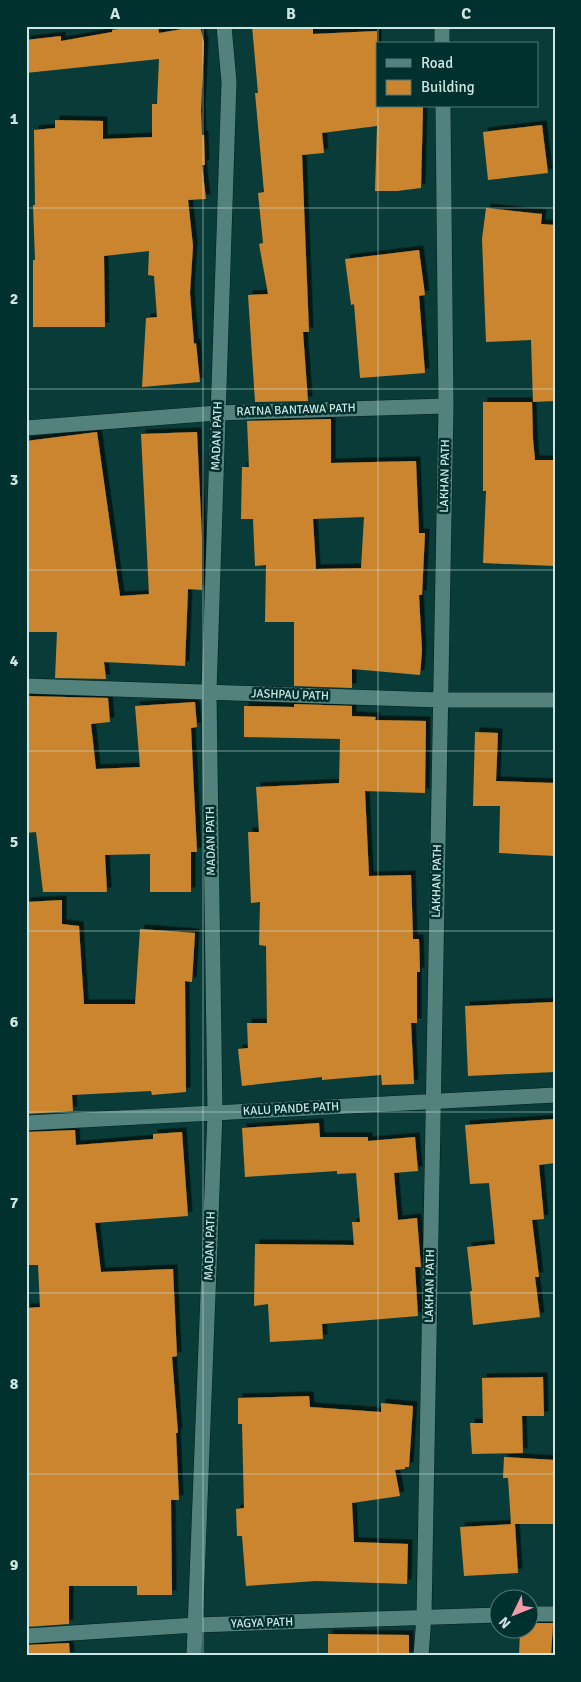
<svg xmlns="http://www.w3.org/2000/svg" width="581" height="1682" viewBox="0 0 581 1682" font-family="Signika,sans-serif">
  <defs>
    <filter id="shadow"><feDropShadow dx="4.5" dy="-4.5" stdDeviation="0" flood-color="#0009"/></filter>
  </defs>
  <rect width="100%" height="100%" fill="#093c38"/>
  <path fill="#cb852e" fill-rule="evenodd" filter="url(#shadow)" d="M 141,26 L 158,26 L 159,33 L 200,26 L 204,43 L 201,110 L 202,135 L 204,135 L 205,165 L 202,165 L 206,199 L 188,200 L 193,246 L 190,293 L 194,344 L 196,343 L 200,382 L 142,387 L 146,318 L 157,317 L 154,276 L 148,275 L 149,251 L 104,256 L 105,327 L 33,327 L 33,260 L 35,260 L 33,205 L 35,205 L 34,130 L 55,128 L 55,120 L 103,121 L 103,139 L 152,137 L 152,104 L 157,104 L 159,59 L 26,73 L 26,40 L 61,36 L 61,41 L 112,32 L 112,30 Z
    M 252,26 L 313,26 L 313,34 L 377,31 L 377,106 L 423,106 L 421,188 L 397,191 L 375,191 L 377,126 L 322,133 L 324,153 L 302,155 L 309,332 L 303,332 L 308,401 L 255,402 L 248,295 L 268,294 L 259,244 L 263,243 L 258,193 L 264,192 L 255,93 L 258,93 Z
    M 542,125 L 548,173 L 488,180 L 483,132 Z
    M 486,208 L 542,214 L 541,224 L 555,225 L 555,401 L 533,402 L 531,340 L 486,342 L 482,239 Z
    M 419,250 L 425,295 L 419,296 L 425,373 L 360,378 L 354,304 L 351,305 L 345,259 Z
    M 483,402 L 532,402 L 533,439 L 535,460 L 555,460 L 555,566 L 483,563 L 486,491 L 483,491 Z
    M 331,419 L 331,463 L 416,461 L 419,533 L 425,533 L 422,595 L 419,595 L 422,651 L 420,675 L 352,669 L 352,688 L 294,686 L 294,622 L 265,622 L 266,565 L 255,566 L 253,519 L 241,519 L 242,467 L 249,467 L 247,421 ZM 364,517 L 361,568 L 316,569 L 313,519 Z
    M 97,432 L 120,596 L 149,594 L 141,434 L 197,432 L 202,538 L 202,590 L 188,589 L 185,666 L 104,662 L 106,679 L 55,678 L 57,632 L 26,632 L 26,441 Z
    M 26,696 L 108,698 L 110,722 L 91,724 L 96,769 L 140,767 L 135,706 L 195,702 L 197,727 L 191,728 L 197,852 L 191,852 L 191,892 L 150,892 L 150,854 L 105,855 L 107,892 L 43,892 L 36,832 L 26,833 Z
    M 294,704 L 352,706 L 352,716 L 376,717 L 375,720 L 426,721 L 425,793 L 365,791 L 369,876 L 411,875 L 413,939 L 419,939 L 420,972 L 417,972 L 417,1023 L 411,1023 L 414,1084 L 382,1085 L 381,1075 L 322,1080 L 322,1077 L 242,1086 L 238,1049 L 248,1048 L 247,1023 L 267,1023 L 266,946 L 259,945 L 260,902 L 251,903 L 248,832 L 259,832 L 256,787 L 339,783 L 340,739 L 244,737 L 244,706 L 294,707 Z
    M 475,732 L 498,733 L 496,781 L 555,783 L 555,856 L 499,853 L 500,806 L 473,806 Z
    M 62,900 L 62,924 L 79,926 L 84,1004 L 135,1004 L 140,929 L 195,933 L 192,982 L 185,981 L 186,1092 L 152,1095 L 151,1091 L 72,1095 L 73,1111 L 26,1114 L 26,902 Z
    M 555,1002 L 555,1072 L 468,1076 L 465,1006 Z
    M 555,1119 L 555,1163 L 539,1165 L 544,1219 L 532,1220 L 539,1277 L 535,1277 L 540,1317 L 473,1325 L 470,1291 L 472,1291 L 467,1247 L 495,1244 L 489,1183 L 470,1184 L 465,1125 Z
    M 319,1123 L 320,1137 L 368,1137 L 368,1141 L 415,1137 L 418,1171 L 394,1173 L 398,1220 L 417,1218 L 421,1267 L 415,1267 L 418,1316 L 322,1324 L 323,1339 L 270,1342 L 268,1304 L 254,1306 L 255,1244 L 354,1245 L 352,1222 L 360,1222 L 356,1173 L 337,1174 L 337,1171 L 245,1177 L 242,1128 Z
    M 75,1130 L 76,1145 L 153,1139 L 153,1134 L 182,1132 L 188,1216 L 95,1223 L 101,1272 L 173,1269 L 177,1356 L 172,1357 L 178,1433 L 176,1433 L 179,1500 L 171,1500 L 172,1595 L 137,1595 L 137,1586 L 69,1586 L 69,1624 L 26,1627 L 26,1431 L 29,1431 L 26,1394 L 26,1308 L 40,1307 L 38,1265 L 27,1265 L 26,1132 Z
    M 543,1377 L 544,1416 L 522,1416 L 523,1453 L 472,1454 L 470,1423 L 483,1423 L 482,1378 Z
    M 309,1396 L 310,1407 L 381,1412 L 381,1403 L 413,1406 L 409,1467 L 405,1467 L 405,1469 L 395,1470 L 400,1496 L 352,1503 L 354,1542 L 408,1544 L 407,1584 L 316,1581 L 246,1586 L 242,1536 L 237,1536 L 236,1509 L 244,1508 L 242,1424 L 238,1424 L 238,1398 Z
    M 504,1457 L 555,1460 L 555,1524 L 515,1524 L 518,1573 L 464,1576 L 460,1527 L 513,1524 L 511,1524 L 508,1478 L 503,1478 Z
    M 528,1623 L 553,1623 L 551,1656 L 519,1656 L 520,1630 L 528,1630 Z
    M 328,1634 L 409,1635 L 409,1656 L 328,1656 Z
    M 69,1643 L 70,1656 L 26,1656 L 26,1645 Z"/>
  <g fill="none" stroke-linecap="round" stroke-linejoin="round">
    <defs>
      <path id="street" d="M 442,26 L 442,44
        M 26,428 L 217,413 L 446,406
        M 26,686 L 440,700 L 555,700
        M 26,1123 L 555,1095
        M 528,1614 L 555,1614
        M 26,1636 L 196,1625 L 498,1615
        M 194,1656 L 215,1113 L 209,692 L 229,82 L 224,26
        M 421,1656 L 424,1616 L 446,406 L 443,106"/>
    </defs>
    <use href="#street" stroke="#00211e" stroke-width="16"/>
    <use href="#street" stroke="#53817c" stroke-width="15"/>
  </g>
  <path fill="none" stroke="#cee6e3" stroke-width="1" stroke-opacity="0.55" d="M 203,26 L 203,1656M 378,26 L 378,44M 378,106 L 378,1656M 26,208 L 555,208M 26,389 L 555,389M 26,570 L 555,570M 26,751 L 555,751M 26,931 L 555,931M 26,1112 L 555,1112M 26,1293 L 555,1293M 26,1474 L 555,1474"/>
  <g text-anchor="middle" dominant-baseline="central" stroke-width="5" stroke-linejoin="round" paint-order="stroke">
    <g font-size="12" fill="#cee6e3" stroke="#00312e">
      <text transform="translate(296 410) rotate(-2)">RATNA BANTAWA PATH</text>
      <text transform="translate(217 436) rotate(-88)">MADAN PATH</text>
      <text transform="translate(445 476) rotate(-89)">LAKHAN PATH</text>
      <text transform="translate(290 695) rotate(2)">JASHPAU PATH</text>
      <text transform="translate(211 841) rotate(-91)">MADAN PATH</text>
      <text transform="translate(437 881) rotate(-89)">LAKHAN PATH</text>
      <text transform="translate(291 1109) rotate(-3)">KALU PANDE PATH</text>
      <text transform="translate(210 1246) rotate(-88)">MADAN PATH</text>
      <text transform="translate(430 1286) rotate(-89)">LAKHAN PATH</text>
      <text transform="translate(262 1623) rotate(-2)">YAGYA PATH</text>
    </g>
  </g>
  <rect width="581" height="1682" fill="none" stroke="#00312e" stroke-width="55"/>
  <rect x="376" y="42" width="162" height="65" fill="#00312e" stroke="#527976"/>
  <rect x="386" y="59" width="25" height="8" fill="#53817c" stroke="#527976"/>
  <text x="421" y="68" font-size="15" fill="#cee6e3">Road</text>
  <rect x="386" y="80" width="25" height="15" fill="#cb852e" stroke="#527976"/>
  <text x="421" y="92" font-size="15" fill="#cee6e3">Building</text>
  <g transform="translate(514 1614) rotate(227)"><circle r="24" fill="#00312e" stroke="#527976"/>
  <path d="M0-4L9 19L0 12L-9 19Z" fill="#f39aab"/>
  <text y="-8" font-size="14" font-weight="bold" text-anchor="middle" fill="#cee6e3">N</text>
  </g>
  <rect x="28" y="28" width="526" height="1626" fill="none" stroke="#cee6e3" stroke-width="2"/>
  <g font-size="16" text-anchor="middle" font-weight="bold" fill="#cee6e3">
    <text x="115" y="19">A</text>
    <text x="291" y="19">B</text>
    <text x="466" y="19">C</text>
    <text x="14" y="124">1</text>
    <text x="14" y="304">2</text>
    <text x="14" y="485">3</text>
    <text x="14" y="666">4</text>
    <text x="14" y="847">5</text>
    <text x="14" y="1027">6</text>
    <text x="14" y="1208">7</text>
    <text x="14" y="1389">8</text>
    <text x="14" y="1570">9</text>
  </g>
</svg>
